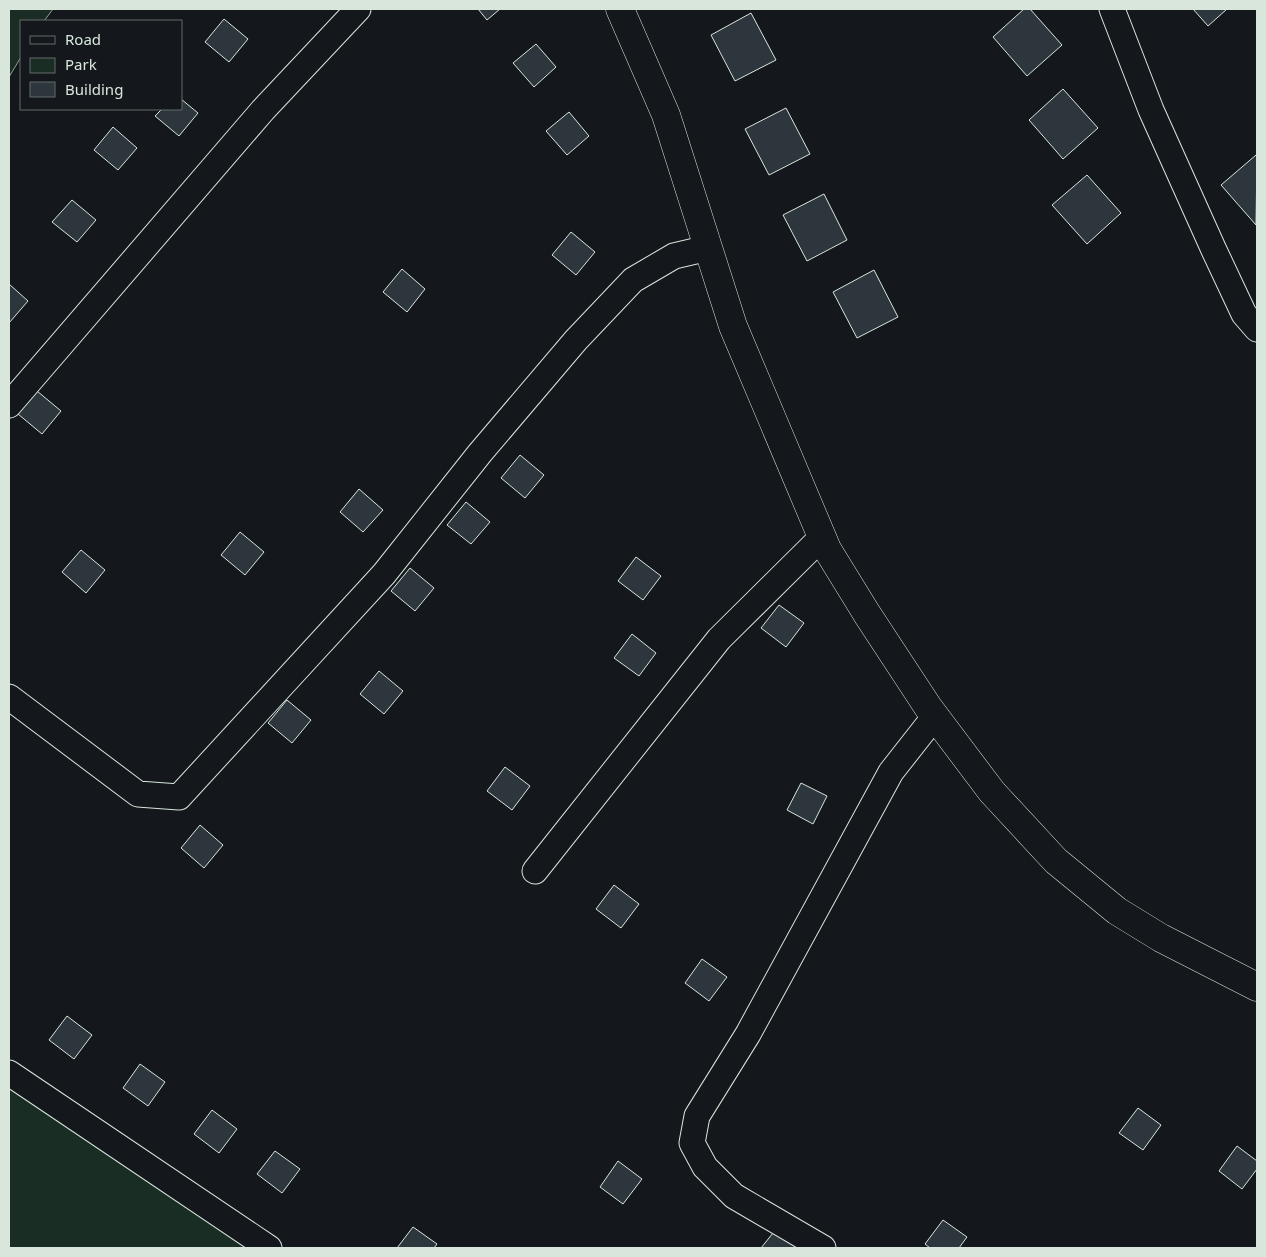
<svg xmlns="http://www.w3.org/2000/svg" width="1266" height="1257" viewBox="0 0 1266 1257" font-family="'Noto Sans',sans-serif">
  <rect width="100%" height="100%" fill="#14181c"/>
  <path fill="#1a2d24" stroke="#939e99" d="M 9,9 L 53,9 L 44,21 L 21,21 L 21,57 L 9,77 Z
    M 9,1073 L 269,1248 L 9,1248 Z"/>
  <path fill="#2c363c" stroke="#d8e6dc" d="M 478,9 L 500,9 L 487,20 Z
    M 1024,9 L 1030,9 L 1062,45 L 1027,76 L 993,37 Z
    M 1193,9 L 1227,9 L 1208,26 Z
    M 751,13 L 776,60 L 735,81 L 711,35 Z
    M 224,19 L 248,39 L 229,62 L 205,42 Z
    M 536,44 L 556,67 L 534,87 L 513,63 Z
    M 1063,89 L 1098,128 L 1063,159 L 1029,120 Z
    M 181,99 L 198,113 L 179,136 L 155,116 L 162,109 L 181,109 Z
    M 786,108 L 810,154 L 769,175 L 745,129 Z
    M 569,112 L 589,136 L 567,155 L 546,131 Z
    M 113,127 L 137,148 L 118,170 L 94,150 Z
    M 1256,155 L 1257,157 L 1256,225 L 1221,185 Z
    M 1087,175 L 1121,213 L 1087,244 L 1052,205 Z
    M 824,194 L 847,240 L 807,261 L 783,215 Z
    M 72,200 L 96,220 L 77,242 L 52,222 Z
    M 571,232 L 595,252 L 576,275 L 552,255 Z
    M 402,269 L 425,289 L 407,312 L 383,292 Z
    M 874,270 L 898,317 L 857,338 L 833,292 Z
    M 9,284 L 28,301 L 9,323 Z
    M 37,391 L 61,411 L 42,434 L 18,414 Z
    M 520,455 L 544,475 L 525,498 L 501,478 Z
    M 359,489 L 383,510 L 363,532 L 340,512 Z
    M 466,502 L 490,522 L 471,544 L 447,525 Z
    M 240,532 L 264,552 L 245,575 L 221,555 Z
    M 81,550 L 105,570 L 86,593 L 62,572 Z
    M 636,557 L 661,576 L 643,600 L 618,581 Z
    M 410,568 L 434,588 L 415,611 L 391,591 Z
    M 779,605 L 804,623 L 786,647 L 761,628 Z
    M 632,634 L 656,653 L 639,676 L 614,658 Z
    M 379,671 L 403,691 L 384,714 L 360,694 Z
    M 287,700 L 311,720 L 292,743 L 268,723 Z
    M 505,767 L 530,786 L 512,810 L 487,791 Z
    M 801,783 L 827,796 L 813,824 L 787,810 Z
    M 200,825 L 223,845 L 204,868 L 181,848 Z
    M 614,885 L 639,904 L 621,928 L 596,909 Z
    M 702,959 L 727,977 L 709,1001 L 685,983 Z
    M 67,1016 L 92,1035 L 74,1059 L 49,1040 Z
    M 140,1064 L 165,1082 L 148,1106 L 123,1088 Z
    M 1138,1108 L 1161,1125 L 1143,1150 L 1119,1133 Z
    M 212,1110 L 237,1129 L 219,1153 L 194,1134 Z
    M 1237,1146 L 1257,1161 L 1257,1169 L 1242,1189 L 1219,1171 Z
    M 275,1151 L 300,1169 L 282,1193 L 257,1174 Z
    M 618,1161 L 642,1179 L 623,1204 L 600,1187 Z
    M 943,1220 L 967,1237 L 959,1248 L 930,1248 L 925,1244 Z
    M 413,1227 L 437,1244 L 434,1248 L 397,1248 Z
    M 777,1228 L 801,1245 L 798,1248 L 761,1248 Z"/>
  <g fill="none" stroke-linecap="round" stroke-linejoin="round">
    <defs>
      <path id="minor" d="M 1112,9 L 1151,110 L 1213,248 L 1244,314 L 1257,329
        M 9,405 L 263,110 L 358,9
        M 9,697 L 138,794 L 179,797 L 384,574 L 480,453 L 576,340 L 633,280 L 674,256 L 708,248
        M 535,871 L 719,639 L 822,537
        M 9,1073 L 269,1248
        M 823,1248 L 734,1196 L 705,1167 L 692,1143 L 697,1116 L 748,1034 L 891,772 L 935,716"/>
      <path id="tertiary" d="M 620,9 L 666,115 L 733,326 L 827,549 L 867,614 L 928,707 L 992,792 L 1056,861 L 1117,911 L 1161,938 L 1257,987"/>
    </defs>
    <use href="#minor" stroke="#d8e6dc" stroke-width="27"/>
    <use href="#tertiary" stroke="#d8e6dc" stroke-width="29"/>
    <use href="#minor" stroke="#14181c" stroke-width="25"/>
    <use href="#tertiary" stroke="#14181c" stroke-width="28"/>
  </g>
  <rect width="1266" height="1257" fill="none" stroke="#d8e6dc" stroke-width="20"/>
  <rect x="20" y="20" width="162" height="90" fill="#14181c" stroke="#626a69"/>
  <rect x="30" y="36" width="25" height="8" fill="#14181c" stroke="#626a69"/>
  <text x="65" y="45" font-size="15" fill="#d8e6dc">Road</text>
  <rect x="30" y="58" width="25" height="15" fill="#1a2d24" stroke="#626a69"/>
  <text x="65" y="70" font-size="15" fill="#d8e6dc">Park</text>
  <rect x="30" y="82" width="25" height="15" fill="#2c363c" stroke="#626a69"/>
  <text x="65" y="95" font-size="15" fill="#d8e6dc">Building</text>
</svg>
